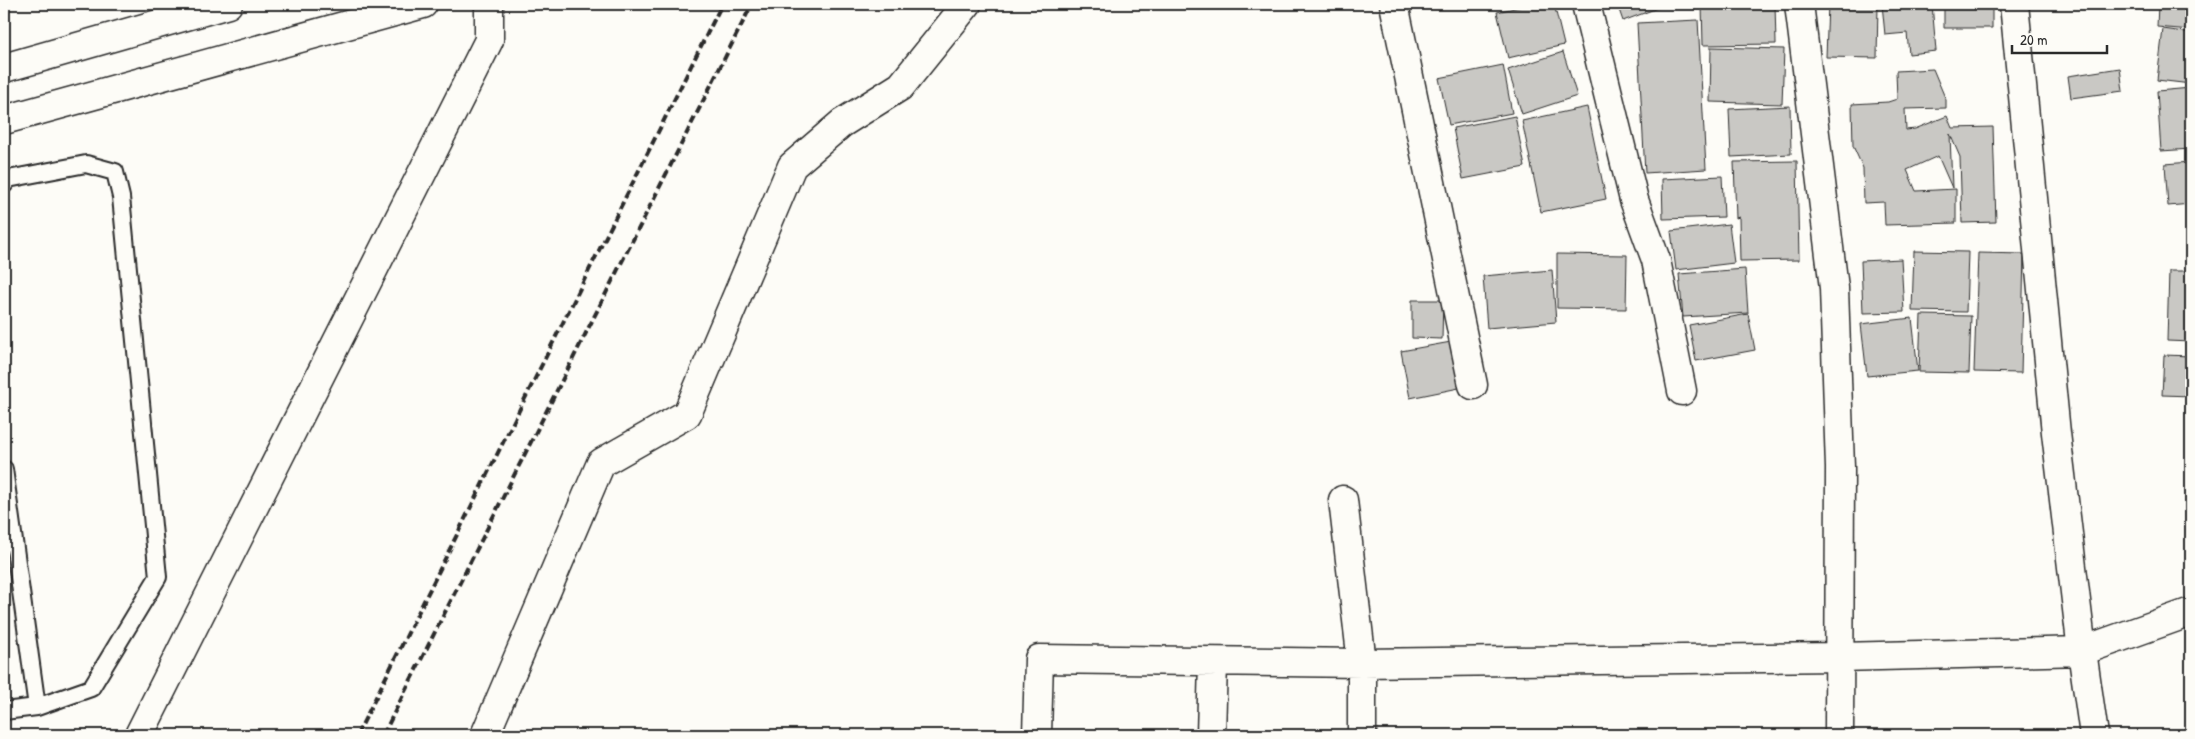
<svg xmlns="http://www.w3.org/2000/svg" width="2195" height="739" viewBox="0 0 2195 739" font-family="'Patrick Hand',sans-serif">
  <rect width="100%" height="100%" fill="#fdfcf7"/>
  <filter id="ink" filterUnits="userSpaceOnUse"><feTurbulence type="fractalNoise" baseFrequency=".02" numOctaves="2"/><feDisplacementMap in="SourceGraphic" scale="10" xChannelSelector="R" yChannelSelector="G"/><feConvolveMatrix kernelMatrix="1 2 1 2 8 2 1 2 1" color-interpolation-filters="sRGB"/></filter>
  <g filter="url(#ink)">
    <path fill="#c9c8c4" stroke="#2b2b2b" d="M 1532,4 L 1554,4 L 1564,45 L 1508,58 L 1497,12 Z
      M 1617,4 L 1668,4 L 1623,21 Z
      M 1702,4 L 1775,4 L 1776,44 L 1703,45 Z
      M 1828,4 L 1878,4 L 1877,58 L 1826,57 Z
      M 1882,4 L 1932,4 L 1936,51 L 1909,54 L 1907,33 L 1885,35 Z
      M 1944,4 L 1992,4 L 1992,28 L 1944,28 Z
      M 2158,4 L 2191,4 L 2191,30 L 2157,27 Z
      M 1698,20 L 1706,169 L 1645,173 L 1637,23 Z
      M 2163,29 L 2191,33 L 2191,84 L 2157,80 Z
      M 1711,47 L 1784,49 L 1782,104 L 1710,102 Z
      M 1563,52 L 1577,96 L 1522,114 L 1508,70 Z
      M 1503,65 L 1512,113 L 1449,125 L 1439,78 Z
      M 2120,68 L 2123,91 L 2071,98 L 2068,76 Z
      M 1933,69 L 1946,100 L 1946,108 L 1905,109 L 1906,130 L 1915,129 L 1947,116 L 1952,128 L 1993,127 L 1996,222 L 1962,223 L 1960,157 L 1950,134 L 1952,188 L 1938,156 L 1907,170 L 1916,191 L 1956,189 L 1956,223 L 1885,225 L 1884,202 L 1864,203 L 1863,168 L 1853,146 L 1852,104 L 1888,102 L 1897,99 L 1896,71 Z
      M 2191,88 L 2191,149 L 2161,151 L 2157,91 Z
      M 1790,106 L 1791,154 L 1731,157 L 1729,109 Z
      M 1587,107 L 1606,199 L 1541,212 L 1522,121 Z
      M 1515,116 L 1525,167 L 1463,179 L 1453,128 Z
      M 1797,161 L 1799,260 L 1740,261 L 1739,217 L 1736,218 L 1734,162 Z
      M 2191,162 L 2191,204 L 2168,206 L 2165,164 Z
      M 1722,176 L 1724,217 L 1663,219 L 1662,179 Z
      M 1729,224 L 1734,263 L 1676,270 L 1671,231 Z
      M 1914,251 L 1968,252 L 1966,312 L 1912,311 Z
      M 1978,253 L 2024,254 L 2021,373 L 1974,372 Z
      M 1557,254 L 1627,255 L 1626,309 L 1557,308 Z
      M 1901,259 L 1904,312 L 1863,313 L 1861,261 Z
      M 1745,269 L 1748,313 L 1683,317 L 1679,274 Z
      M 1552,270 L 1556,322 L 1487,328 L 1483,276 Z
      M 2169,271 L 2191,271 L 2191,342 L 2167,341 Z
      M 1412,300 L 1443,300 L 1442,339 L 1412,338 Z
      M 1748,314 L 1755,350 L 1696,361 L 1689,325 Z
      M 1921,315 L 1971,316 L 1969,373 L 1919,372 Z
      M 1912,318 L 1918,371 L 1867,376 L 1861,324 Z
      M 1451,342 L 1459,388 L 1410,398 L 1401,351 Z
      M 2164,355 L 2191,356 L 2191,396 L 2162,395 Z"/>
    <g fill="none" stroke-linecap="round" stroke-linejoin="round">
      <defs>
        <path id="lane" d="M 4,185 L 8,179 L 86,164 L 115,172 L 121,197 L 158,577 L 91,688 L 37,707 L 4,711
          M 4,469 L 37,707"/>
        <path id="street" d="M 1394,4 L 1473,385
          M 1586,4 L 1634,200 L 1656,260 L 1682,391
          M 1799,4 L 1834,288 L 1840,468 L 1839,735
          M 2014,4 L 2056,433 L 2082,651 L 2191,612
          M 4,68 L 228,4
          M 139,735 L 489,40 L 489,4
          M 485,735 L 601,463 L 687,414 L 792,166 L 842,123 L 901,86 L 967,4
          M 1037,735 L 1039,659 L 1362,663 L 1343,500
          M 1211,735 L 1213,662
          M 1362,735 L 1362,663 L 1840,657 L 2082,651 L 2094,735"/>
        <path id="secondary" d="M 4,120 L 423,4"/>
      </defs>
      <use href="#lane" stroke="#2b2b2b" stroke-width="20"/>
      <use href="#street" stroke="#2b2b2b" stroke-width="31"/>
      <use href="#secondary" stroke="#2b2b2b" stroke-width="31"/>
      <use href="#lane" stroke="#fdfcf7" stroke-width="16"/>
      <use href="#street" stroke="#fdfcf7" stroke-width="28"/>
      <use href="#secondary" stroke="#fdfcf7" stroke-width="28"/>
      <path stroke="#2b2b2b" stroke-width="4" stroke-dasharray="8 4" stroke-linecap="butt" d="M 357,735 L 722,4
        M 383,735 L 752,4"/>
    </g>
  </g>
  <rect width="2195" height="739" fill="none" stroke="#fdfcf7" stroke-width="20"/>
  <rect x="10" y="10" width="2175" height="719" fill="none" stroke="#2b2b2b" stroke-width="2" filter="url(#ink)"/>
  <path d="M2012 45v8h95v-8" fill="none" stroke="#2b2b2b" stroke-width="2.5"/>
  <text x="2020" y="45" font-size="15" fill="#2b2b2b" stroke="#fdfcf7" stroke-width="4" paint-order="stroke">20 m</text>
</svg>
